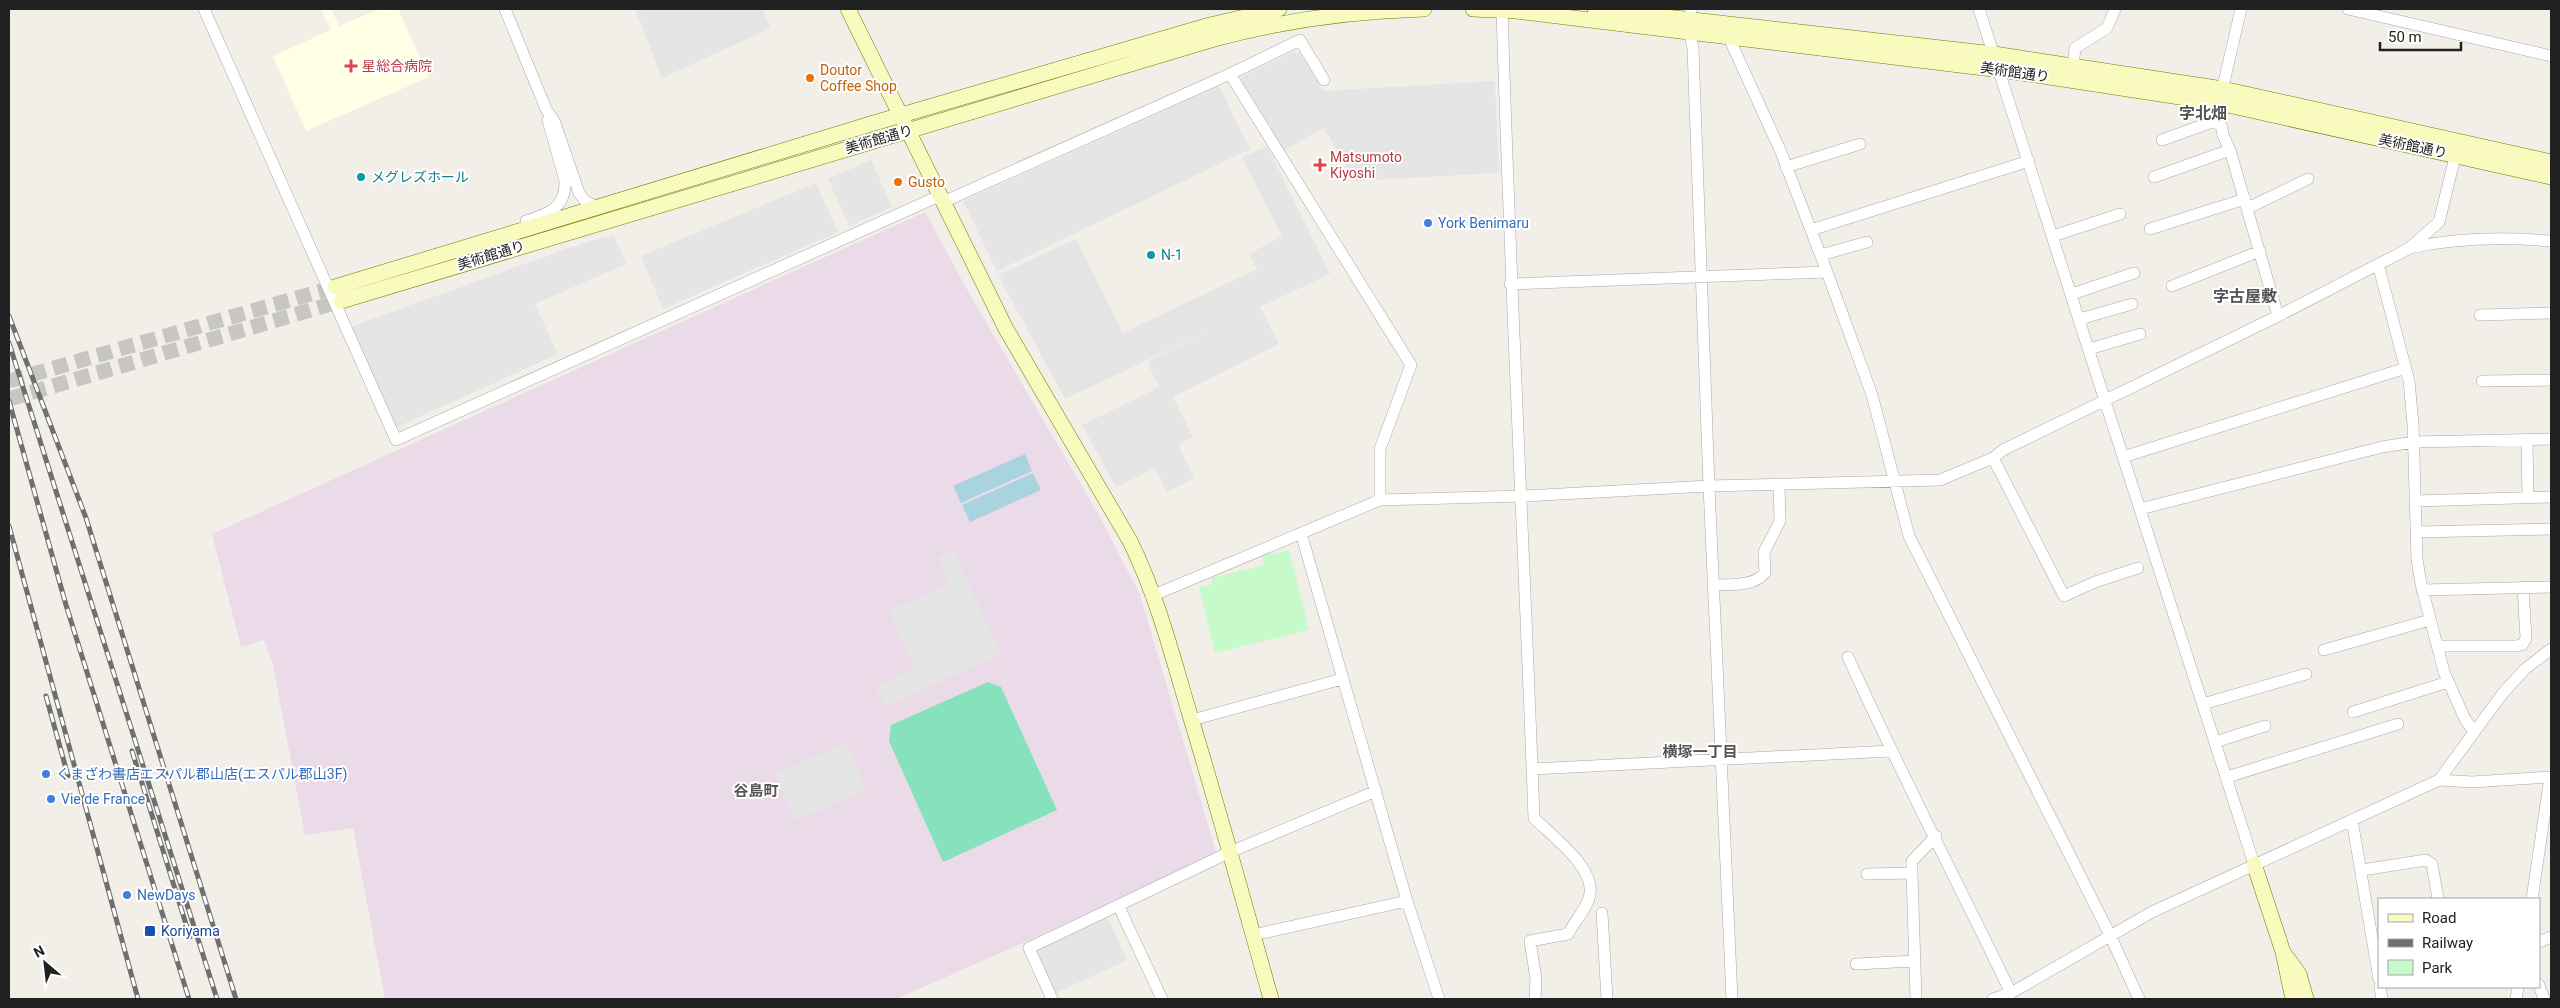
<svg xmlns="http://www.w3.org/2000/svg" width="2560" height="1008" viewBox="0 0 2560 1008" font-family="Roboto,'Noto Sans JP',sans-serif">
  <rect width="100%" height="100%" fill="#f2efe8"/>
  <path fill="#ebdae8" d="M 925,212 L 970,295 L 1100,517 L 1140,595 L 1216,852 L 1109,905 L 896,999 L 385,999 L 353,828 L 305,835 L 273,665 L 264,640 L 241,647 L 212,534 Z"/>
  <path fill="#ffffe4" d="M 321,9 L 331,9 L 339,26 L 380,9 L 398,9 L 429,77 L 306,131 L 273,56 L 331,30 Z"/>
  <path fill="#c7faca" d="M 1289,550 L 1309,630 L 1215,653 L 1199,587 L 1212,584 L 1211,578 L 1264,565 L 1262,556 Z"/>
  <path fill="#86e1bd" d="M 988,682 L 1001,687 L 1057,810 L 943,862 L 889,741 L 891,725 Z"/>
  <path fill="#e5e5e5" d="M 635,9 L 762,9 L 771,28 L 662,78 Z
    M 1292,52 L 1300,53 L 1323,91 L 1495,81 L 1499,173 L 1355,181 L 1324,128 L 1283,151 L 1240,80 L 1242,76 Z
    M 1219,86 L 1250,149 L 997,271 L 963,201 Z
    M 1267,146 L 1330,274 L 1260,307 L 1279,344 L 1173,397 L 1193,437 L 1178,445 L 1194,478 L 1167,492 L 1155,468 L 1116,487 L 1082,425 L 1159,387 L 1147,362 L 1215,328 L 1065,399 L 998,275 L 1076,239 L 1123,333 L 1257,269 L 1249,254 L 1282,236 L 1242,158 Z
    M 871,160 L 892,207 L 849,226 L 828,179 Z
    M 816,183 L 838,232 L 663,309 L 641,256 Z
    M 614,236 L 626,264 L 535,304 L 558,354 L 395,428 L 350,327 L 563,250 L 597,239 Z
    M 953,550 L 1001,654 L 885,707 L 876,687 L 915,668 L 889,611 L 950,583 L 938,557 Z
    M 846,743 L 867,790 L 795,821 L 775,774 Z
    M 1104,917 L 1110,922 L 1127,960 L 1054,994 L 1036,955 L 1038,948 Z"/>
  <path fill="#a9d3df" d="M 1025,454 L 1032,471 L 961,503 L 953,486 Z
    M 1033,473 L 1041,490 L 970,522 L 962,505 Z"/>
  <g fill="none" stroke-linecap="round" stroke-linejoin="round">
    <path stroke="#c8c6c0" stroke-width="15" stroke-dasharray="15 8" stroke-linecap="butt" d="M 9,381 L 335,287
      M 9,399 L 341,301"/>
    <defs>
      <path id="street" d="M 204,9 L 396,440 L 939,196
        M 505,9 L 546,109 L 555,123 L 579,193 L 585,201 L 600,208
        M 1502,9 C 1510,278 1524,548 1534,818 C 1552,836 1594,867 1590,893 C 1589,906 1574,922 1568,934 L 1530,941 L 1536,979 L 1535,999
        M 1691,9 L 1690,33 L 1693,49 L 1709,486 L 1732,999
        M 1979,9 L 2254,864
        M 2241,9 L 2215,121 L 2222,127 L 2223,135 L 2230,150 L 2278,316
        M 2348,9 L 2551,56
        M 1729,38 L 1781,152 L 1827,272 L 1872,395 L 1909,536 L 2110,935 L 2139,999
        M 2073,67 L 2075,48 L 2107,28 L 2115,9
        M 1230,74 L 1411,365 L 1380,449 L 1380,500
        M 2162,140 L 2215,121
        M 1786,167 L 1860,144
        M 2154,177 L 2230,150
        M 943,202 L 1230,74 L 1300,40 L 1324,80
        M 2248,208 L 2308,179
        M 526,221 C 548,214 566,208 565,181 L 548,120
        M 2150,229 L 2245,199
        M 1811,230 L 2029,161
        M 2053,236 L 2120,214
        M 2409,248 C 2456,238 2504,237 2551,241
        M 1821,255 L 1867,242
        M 2378,264 L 2409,381 L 2413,424 L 2417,559 L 2421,584 L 2444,672 L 2465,719 L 2474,732
        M 1510,284 L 1827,272
        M 2172,286 L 2260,251
        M 2072,294 L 2134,273
        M 2480,315 L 2551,313
        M 2080,319 L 2132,304
        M 2089,349 L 2140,334
        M 2482,381 L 2551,380
        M 2527,440 L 2528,498
        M 2123,457 L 2406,368
        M 1993,458 L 2064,596 L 2095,582 L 2138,568
        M 2415,501 L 2551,497
        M 2140,509 L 2382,447 L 2414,442 L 2551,439
        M 2417,532 L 2551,529
        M 1301,533 L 1407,901 L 1439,999
        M 1713,585 C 1730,584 1753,587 1765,573 L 1764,552 L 1780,521 L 1779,484
        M 2422,590 L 2551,587
        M 1154,595 L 1380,500 L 1522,496 L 1709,486 L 1940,480 L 1993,458 L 2003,450 L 2278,316 L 2408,249 L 2439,222 L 2457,149
        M 2437,646 L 2517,646 L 2523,644 L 2526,638 L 2523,587
        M 2324,650 L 2430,620
        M 1848,657 C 1899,770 1957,881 2011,993
        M 2203,704 L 2306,674
        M 2353,712 L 2448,682
        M 1192,720 L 1342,679
        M 2215,742 L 2265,726
        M 1532,769 L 1891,751
        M 2227,777 L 2398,724
        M 2439,780 L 2472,782 L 2551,777
        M 2352,820 L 2379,979
        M 2362,870 L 2426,860 L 2432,864 L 2438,899
        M 1912,873 L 1912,861 L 1936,836
        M 1867,874 L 1912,873 L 1916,999
        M 2532,899 L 2550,777
        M 1119,907 L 1162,999
        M 1602,913 L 1607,999
        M 1253,935 L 1407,901
        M 2539,942 L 2551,937
        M 1856,964 L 1915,961
        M 2539,985 L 2544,999
        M 2380,987 L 2382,999
        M 1052,999 L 1029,948 L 1230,852 L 1376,791
        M 1993,999 L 2011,993 L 2152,912 L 2439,780 L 2503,693 L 2525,669 L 2551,649
        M 2516,999 L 2518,987"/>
      <path id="secondary" d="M 848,9 L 1006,329 L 1130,541 C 1157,596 1172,654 1189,712 C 1218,807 1244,903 1271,999
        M 1473,9 L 1516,11 L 2009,71 L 2219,103 L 2551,177
        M 1595,9 L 1994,54 L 2223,89 L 2551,162
        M 335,287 L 874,123 L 1210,25 L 1279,9
        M 341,301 L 1214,39 C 1284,20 1352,11 1424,9
        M 2254,864 L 2283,952 L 2293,999
        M 2285,955 L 2299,974 L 2306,999"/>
    </defs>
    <use href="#street" stroke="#a8a8a8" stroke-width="12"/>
    <use href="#secondary" stroke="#717d04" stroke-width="16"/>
    <use href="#street" stroke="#fff" stroke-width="11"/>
    <use href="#secondary" stroke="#f8fbbd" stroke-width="15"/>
    <defs>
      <path id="rail" d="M 9,316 L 86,518 L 236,999
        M 9,343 L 217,999
        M 9,401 L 66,605 L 189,999
        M 9,526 L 138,999
        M 46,696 L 68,776
        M 132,751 L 190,937"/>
    </defs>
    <use href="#rail" stroke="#6f6f6f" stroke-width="5"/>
    <use href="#rail" stroke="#fff" stroke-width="3" stroke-dasharray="9" stroke-linecap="butt"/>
  </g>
  <g fill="#e0444e" stroke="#fff" stroke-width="2">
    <path d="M348.5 58.5h5v5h5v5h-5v5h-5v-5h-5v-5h5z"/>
    <path d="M1317.5 157.5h5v5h5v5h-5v5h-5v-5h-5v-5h5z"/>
  </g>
  <g fill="#e8710a" stroke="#fff" stroke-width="2">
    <circle cx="810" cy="78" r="5"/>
    <circle cx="898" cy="182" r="5"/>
  </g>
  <g fill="#0f9aa8" stroke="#fff" stroke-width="2">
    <circle cx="361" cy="177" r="5"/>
    <circle cx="1151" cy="255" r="5"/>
  </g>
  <g fill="#3f7fe0" stroke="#fff" stroke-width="2">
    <circle cx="1428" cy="223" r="5"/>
    <circle cx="46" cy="774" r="5"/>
    <circle cx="51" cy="799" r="5"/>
    <circle cx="127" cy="895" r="5"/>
  </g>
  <rect fill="#1a4fb4" stroke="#fff" stroke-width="2" x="144" y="925" width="12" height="12" rx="2.5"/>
  <g text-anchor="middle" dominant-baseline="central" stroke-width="4" stroke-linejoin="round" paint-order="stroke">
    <g font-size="14" fill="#be3a42" stroke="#fff" text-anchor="start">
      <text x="362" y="66">星総合病院</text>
      <text x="1330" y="157">Matsumoto<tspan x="1330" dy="16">Kiyoshi</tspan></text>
    </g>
    <g font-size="14" fill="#c56008" stroke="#fff" text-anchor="start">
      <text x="820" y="70">Doutor<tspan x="820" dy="16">Coffee Shop</tspan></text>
      <text x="908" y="182">Gusto</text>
    </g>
    <g font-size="14" fill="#212121" stroke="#fff">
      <text transform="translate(2015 72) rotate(8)">美術館通り</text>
      <text transform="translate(879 139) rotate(-16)">美術館通り</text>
      <text transform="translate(2413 146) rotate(12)">美術館通り</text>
      <text transform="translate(491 255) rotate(-17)">美術館通り</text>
    </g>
    <g font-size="14" fill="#0d838f" stroke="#fff" text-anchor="start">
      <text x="371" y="177">メグレズホール</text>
      <text x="1161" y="255">N-1</text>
    </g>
    <g font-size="14" fill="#366cbe" stroke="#fff" text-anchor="start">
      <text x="1438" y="223">York Benimaru</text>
      <text x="56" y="774">くまざわ書店エスパル郡山店(エスパル郡山3F)</text>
      <text x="61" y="799">Vie de France</text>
      <text x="137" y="895">NewDays</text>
    </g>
    <g font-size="14" fill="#164399" stroke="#fff" text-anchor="start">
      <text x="161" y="931">Koriyama</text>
    </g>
    <g font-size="15" font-weight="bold" fill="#545454" stroke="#fff">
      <text x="1700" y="752">横塚一丁目</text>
      <text x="756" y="791">谷島町</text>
    </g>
    <g font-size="16" font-weight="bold" fill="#545454" stroke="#fff">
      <text x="2203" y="113">字北畑</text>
      <text x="2245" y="296">字古屋敷</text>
    </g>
  </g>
  <rect width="2560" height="1008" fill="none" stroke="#212121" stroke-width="20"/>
  <rect x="2378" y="898" width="162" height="90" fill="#ffffff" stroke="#a6a6a6"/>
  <rect x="2388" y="914" width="25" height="8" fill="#f8fbbd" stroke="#a6a6a6"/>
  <text x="2422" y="923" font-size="15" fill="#212121">Road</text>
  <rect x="2388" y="939" width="25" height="8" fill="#6f6f6f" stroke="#a6a6a6"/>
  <text x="2422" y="948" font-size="15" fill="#212121">Railway</text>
  <rect x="2388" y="960" width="25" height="15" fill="#c7faca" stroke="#a6a6a6"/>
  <text x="2422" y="973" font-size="15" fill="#212121">Park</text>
  <g transform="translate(45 963) rotate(332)" stroke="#ffffff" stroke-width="4" paint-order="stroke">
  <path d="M0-4L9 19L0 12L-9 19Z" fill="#212121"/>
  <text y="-8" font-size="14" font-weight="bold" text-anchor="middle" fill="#212121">N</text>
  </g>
  <path d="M2380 42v8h81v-8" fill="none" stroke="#212121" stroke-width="2.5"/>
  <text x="2388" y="42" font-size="15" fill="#212121" stroke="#ffffff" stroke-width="4" paint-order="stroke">50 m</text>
</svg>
